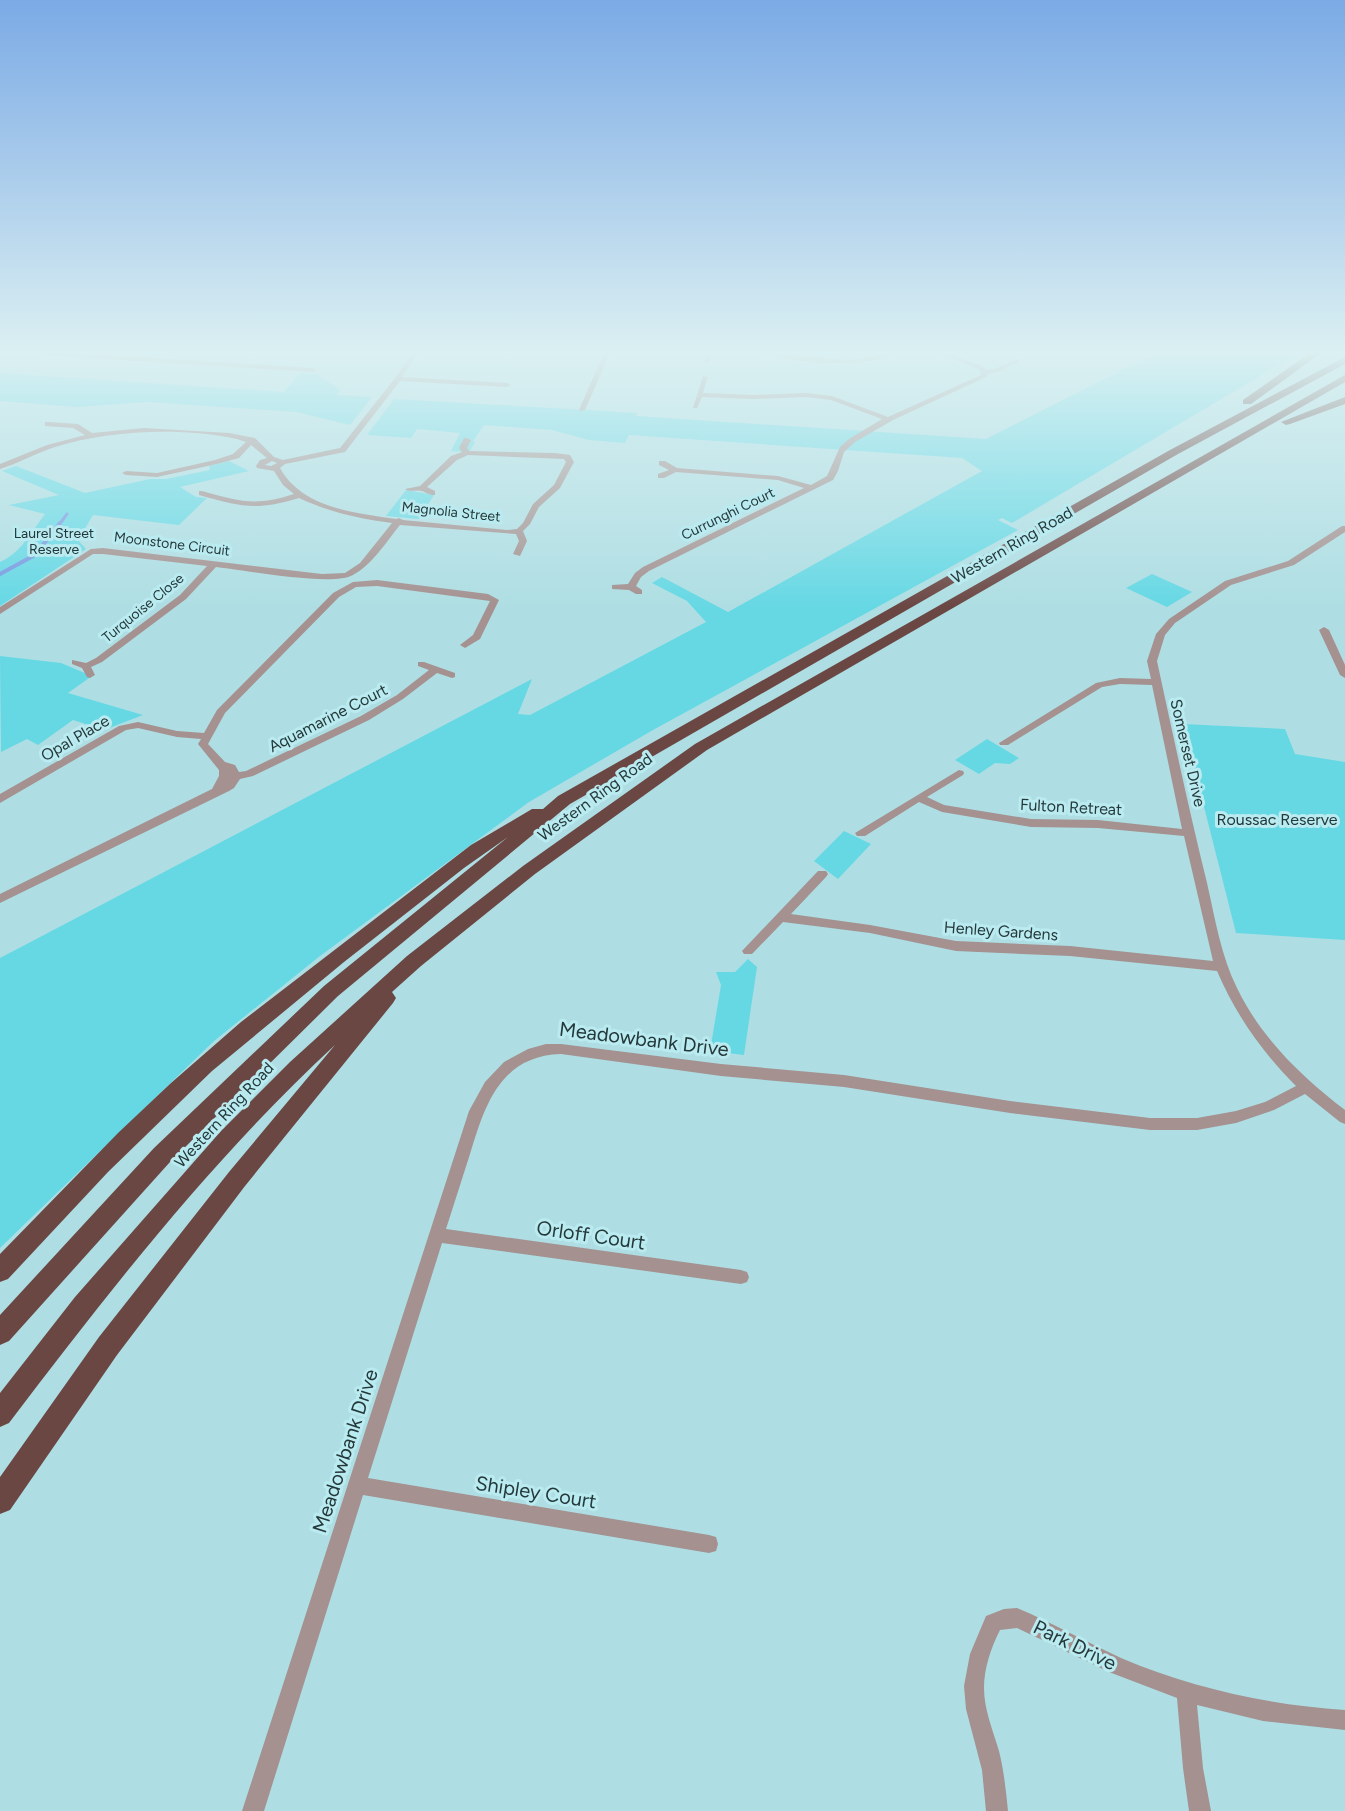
<svg xmlns="http://www.w3.org/2000/svg" width="1345" height="1811" viewBox="0 0 1345 1811" font-family="Figtree,sans-serif">
  <rect width="100%" height="100%" fill="#aedee3"/>
  <path fill="#66d8e4" d="M 1156,353 L 1299,353 L 1012,523 L 1002,518 L 998,520 L 1018,530 L 653,730 L 529,802 L 320,956 L 214,1041 L 0,1248 L 0,958 L 532,679 L 518,714 L 530,715 L 706,622 L 687,601 L 652,583 L 662,577 L 728,612 L 982,471 L 962,458 L 629,435 L 625,443 L 589,440 L 552,430 L 484,425 L 473,441 L 475,442 L 469,452 L 451,451 L 460,433 L 417,429 L 411,438 L 367,435 L 394,399 L 637,413 L 636,416 L 986,439 Z
    M 0,373 L 284,392 L 300,373 L 317,374 L 340,390 L 337,395 L 372,397 L 350,425 L 297,412 L 147,402 L 77,407 L 0,401 Z
    M 229,461 L 249,471 L 180,487 L 196,497 L 207,498 L 179,525 L 93,515 L 78,540 L 86,549 L 0,606 L 0,562 C 20,554 32,531 45,514 L 9,505 L 59,495 L 2,471 L 16,466 L 85,493 L 150,479 L 166,479 L 210,470 L 209,466 Z
    M 406,490 L 434,495 L 419,519 L 386,516 Z
    M 1152,574 L 1192,592 L 1167,607 L 1126,588 Z
    M 0,656 L 61,663 L 92,676 L 68,693 L 143,715 L 104,730 L 73,720 L 38,745 L 27,739 L 1,752 Z
    M 1183,724 L 1285,729 L 1295,754 L 1345,762 L 1345,940 L 1236,933 Z
    M 987,739 L 1019,758 L 1010,764 L 995,763 L 979,774 L 955,760 Z
    M 844,831 L 871,844 L 838,879 L 814,861 Z
    M 748,959 L 757,967 L 744,1055 L 710,1051 L 721,985 L 716,972 L 735,972 Z"/>
  <g fill="none" stroke-linecap="round" stroke-linejoin="round">
    <path stroke="#789ae1" stroke-width="3" d="M 59,525 L 67,514"/>
    <path stroke="#789ae1" stroke-width="4" d="M 0,574 L 35,555 L 60,523"/>
    <path fill="#a49190" fill-rule="evenodd" d="M 41,353 L 77,353 L 313,368 L 316,370 L 313,372 L 44,355 Z
      M 412,353 L 418,353 L 402,377 L 507,383 L 510,385 L 507,387 L 400,381 L 345,452 L 285,464 L 280,468 C 302,508 355,513 396,519 L 399,518 L 403,520 L 507,530 L 517,529 L 523,523 L 533,504 L 554,485 L 566,462 L 564,459 L 468,455 L 457,460 L 427,487 L 435,491 L 435,495 C 429,495 427,493 422,491 C 416,489 411,493 405,489 L 420,486 L 451,456 L 462,452 L 459,448 L 464,438 L 467,438 L 471,440 L 467,448 L 469,451 L 555,453 L 570,455 L 574,462 L 560,488 L 539,507 L 530,524 L 523,531 L 527,541 L 520,556 L 513,554 L 519,541 L 516,534 L 400,525 C 386,542 373,564 353,575 C 332,587 244,570 216,567 L 186,599 L 102,662 L 91,667 L 95,675 L 90,678 L 87,677 L 82,668 L 72,664 L 72,660 L 86,663 L 96,658 L 180,595 L 207,566 L 103,554 L 93,554 L 0,614 L 0,607 L 91,549 L 103,548 L 322,574 L 345,573 L 360,563 L 392,523 C 360,519 329,512 299,498 C 255,511 242,507 199,495 L 199,491 L 202,491 C 240,501 254,507 294,494 L 283,485 L 274,471 L 257,468 L 256,466 L 260,460 L 267,458 L 251,445 L 239,458 L 217,464 L 157,477 L 126,475 L 122,473 L 126,471 L 157,473 L 215,460 L 233,454 L 246,442 L 237,439 C 181,427 110,430 55,447 C 36,453 19,463 0,469 L 0,464 L 47,445 L 85,435 L 73,428 L 45,426 L 45,422 L 48,422 L 78,424 L 92,433 L 144,428 L 229,433 L 255,438 L 274,457 L 283,460 L 340,448 L 395,378 ZM 272,461 L 277,463 L 271,466 L 265,465 Z
      M 604,353 L 610,353 L 585,410 L 580,411 L 579,410 Z
      M 708,353 L 714,353 L 709,362 L 707,363 L 704,361 Z
      M 768,353 L 849,360 L 896,353 C 872,368 793,365 768,353 Z
      M 937,353 L 946,353 L 984,367 L 986,370 L 994,369 L 1016,360 L 1019,362 L 997,372 L 987,374 L 986,377 L 893,420 L 855,442 L 844,452 L 838,471 L 833,480 L 649,571 L 641,577 L 636,586 L 642,590 L 642,594 L 636,594 L 629,590 L 612,589 L 612,585 L 628,584 L 635,573 L 643,567 L 804,488 L 778,480 L 676,472 L 664,478 L 658,478 L 658,474 L 669,470 L 659,465 L 659,461 L 665,461 L 677,468 L 778,476 L 811,485 L 827,476 L 840,447 L 849,439 L 882,419 L 831,400 L 806,397 L 753,399 L 702,397 L 697,408 L 693,408 L 703,376 L 708,377 L 703,393 L 753,395 L 806,393 L 832,396 L 888,417 L 981,375 L 979,369 Z
      M 1342,526 L 1345,526 L 1345,532 L 1294,565 L 1231,585 L 1175,623 L 1165,635 L 1157,661 C 1173,735 1189,810 1207,883 C 1215,918 1221,956 1237,988 C 1261,1038 1302,1077 1345,1110 L 1345,1124 L 1340,1122 L 1305,1094 L 1274,1110 L 1236,1123 L 1197,1130 L 1150,1130 L 1010,1113 L 844,1087 L 721,1076 L 561,1054 C 500,1056 485,1105 470,1154 C 462,1179 454,1204 446,1229 L 741,1270 L 747,1272 L 749,1277 L 747,1282 L 741,1284 L 442,1243 L 368,1478 L 709,1535 L 716,1537 L 718,1544 L 716,1551 L 709,1553 L 363,1495 L 264,1811 L 242,1811 L 469,1111 L 485,1082 L 504,1062 L 528,1049 L 546,1044 L 561,1044 L 721,1064 L 844,1075 L 1010,1101 L 1150,1118 L 1197,1118 L 1236,1111 L 1265,1102 L 1296,1086 C 1262,1052 1236,1015 1217,971 L 1070,956 L 956,951 L 870,933 L 783,922 L 752,954 L 744,954 L 742,951 L 818,871 L 826,871 L 828,874 L 826,877 L 791,914 L 870,925 L 956,941 L 1070,946 L 1213,961 L 1184,836 L 1098,828 L 1031,827 L 942,812 L 919,802 L 865,836 L 857,836 L 855,833 L 959,770 L 963,771 L 964,773 L 963,775 L 927,797 L 944,805 L 1031,819 L 1098,820 L 1182,829 L 1152,685 L 1120,684 L 1102,687 L 1008,745 L 1000,745 L 999,743 L 1096,683 L 1120,678 L 1151,679 L 1147,661 L 1156,634 L 1169,619 L 1225,581 L 1288,561 Z
      M 377,580 L 488,594 L 499,600 L 480,639 L 465,648 L 460,645 L 473,635 L 490,601 L 377,586 L 356,587 L 339,597 L 225,713 L 208,744 L 225,762 L 235,765 L 239,772 L 246,771 L 361,716 L 397,695 L 429,670 L 418,666 L 418,662 L 424,662 L 455,673 L 455,677 L 452,678 L 437,673 L 403,699 L 369,720 L 253,776 L 240,779 L 234,788 L 229,791 L 0,903 L 0,894 L 212,789 L 219,776 L 219,770 L 198,744 L 201,739 L 177,737 L 138,728 L 126,730 L 0,803 L 0,794 L 119,726 L 138,722 L 177,731 L 204,733 L 217,710 L 333,593 L 353,582 Z
      M 1324,627 L 1329,630 L 1345,665 L 1345,678 L 1340,675 L 1319,630 Z
      M 1017,1608 C 1053,1623 1086,1642 1121,1658 C 1192,1688 1268,1705 1345,1710 L 1345,1730 L 1263,1721 L 1197,1705 L 1203,1768 L 1211,1811 L 1189,1811 L 1183,1768 L 1177,1698 L 1109,1672 L 1017,1628 L 1000,1630 C 991,1648 984,1668 984,1688 C 984,1710 993,1730 999,1751 C 1004,1771 1006,1791 1008,1811 L 986,1811 L 982,1770 L 966,1709 L 964,1686 L 970,1654 L 986,1616 L 1004,1609 Z"/>
    <path fill="#6b4744" fill-rule="evenodd" d="M 1310,353 L 1321,353 L 1251,404 L 1243,404 L 1243,400 Z
      M 1345,357 L 1345,364 L 1178,454 L 570,804 L 338,996 L 170,1162 L 9,1341 L 0,1345 L 0,1315 L 154,1148 L 324,986 L 508,837 L 464,868 L 344,962 L 212,1071 L 108,1172 L 8,1279 L 0,1282 L 0,1254 L 118,1133 L 171,1083 L 241,1022 L 471,845 L 532,809 L 543,809 L 558,796 L 1170,450 Z
      M 1345,375 L 1345,382 L 707,750 L 535,874 L 421,966 L 392,992 L 396,998 L 393,1003 L 245,1186 L 117,1355 L 10,1510 L 0,1514 L 0,1477 L 99,1337 L 229,1172 L 335,1045 C 213,1158 109,1291 9,1423 L 0,1427 L 0,1393 L 75,1297 L 221,1131 L 290,1062 L 407,956 L 523,866 L 695,744 Z
      M 1345,397 L 1345,404 L 1290,424 L 1286,425 L 1281,422 Z"/>
  </g>
  <linearGradient id="sky" x2="0" y2="1"><stop stop-color="#7baae5"/><stop offset="0.58" stop-color="#dbf0f2"/><stop offset="1" stop-color="#dbf0f2" stop-opacity="0"/></linearGradient>
  <rect width="1345" height="607" fill="url(#sky)"/>
  <g text-anchor="middle" dominant-baseline="central" stroke-width="6" stroke-linejoin="round" paint-order="stroke">
    <g font-size="14" fill="#25393b" stroke="#baebf0">
      <text transform="translate(451 512) rotate(6)">Magnolia Street</text>
      <text transform="translate(728 514) rotate(-26)">Currunghi Court</text>
      <text transform="translate(172 544) rotate(7)">Moonstone Circuit</text>
      <text transform="translate(143 608) rotate(-39)">Turquoise Close</text>
    </g>
    <g font-size="14" fill="#213739" stroke="#baebf0">
      <text x="54" y="533">Laurel Street<tspan x="54" dy="16">Reserve</tspan></text>
    </g>
    <g font-size="16" fill="#25393b" stroke="#baebf0">
      <text transform="translate(1012 545) rotate(-30)">Western Ring Road</text>
      <text transform="translate(328 718) rotate(-27)">Aquamarine Court</text>
      <text transform="translate(75 738) rotate(-30)">Opal Place</text>
      <text transform="translate(1188 753) rotate(77)">Somerset Drive</text>
      <text transform="translate(595 797) rotate(-36)">Western Ring Road</text>
      <text transform="translate(1071 807) rotate(3)">Fulton Retreat</text>
      <text transform="translate(1001 931) rotate(4)">Henley Gardens</text>
      <text transform="translate(224 1115) rotate(-47)">Western Ring Road</text>
    </g>
    <g font-size="16" fill="#213739" stroke="#baebf0">
      <text x="1277" y="819">Roussac Reserve</text>
    </g>
    <g font-size="20" fill="#25393b" stroke="#baebf0">
      <text transform="translate(644 1039) rotate(7)">Meadowbank Drive</text>
      <text transform="translate(591 1235) rotate(8)">Orloff Court</text>
      <text transform="translate(345 1451) rotate(-72)">Meadowbank Drive</text>
      <text transform="translate(536 1492) rotate(9)">Shipley Court</text>
      <text transform="translate(1075 1645) rotate(26)">Park Drive</text>
    </g>
  </g>
</svg>
